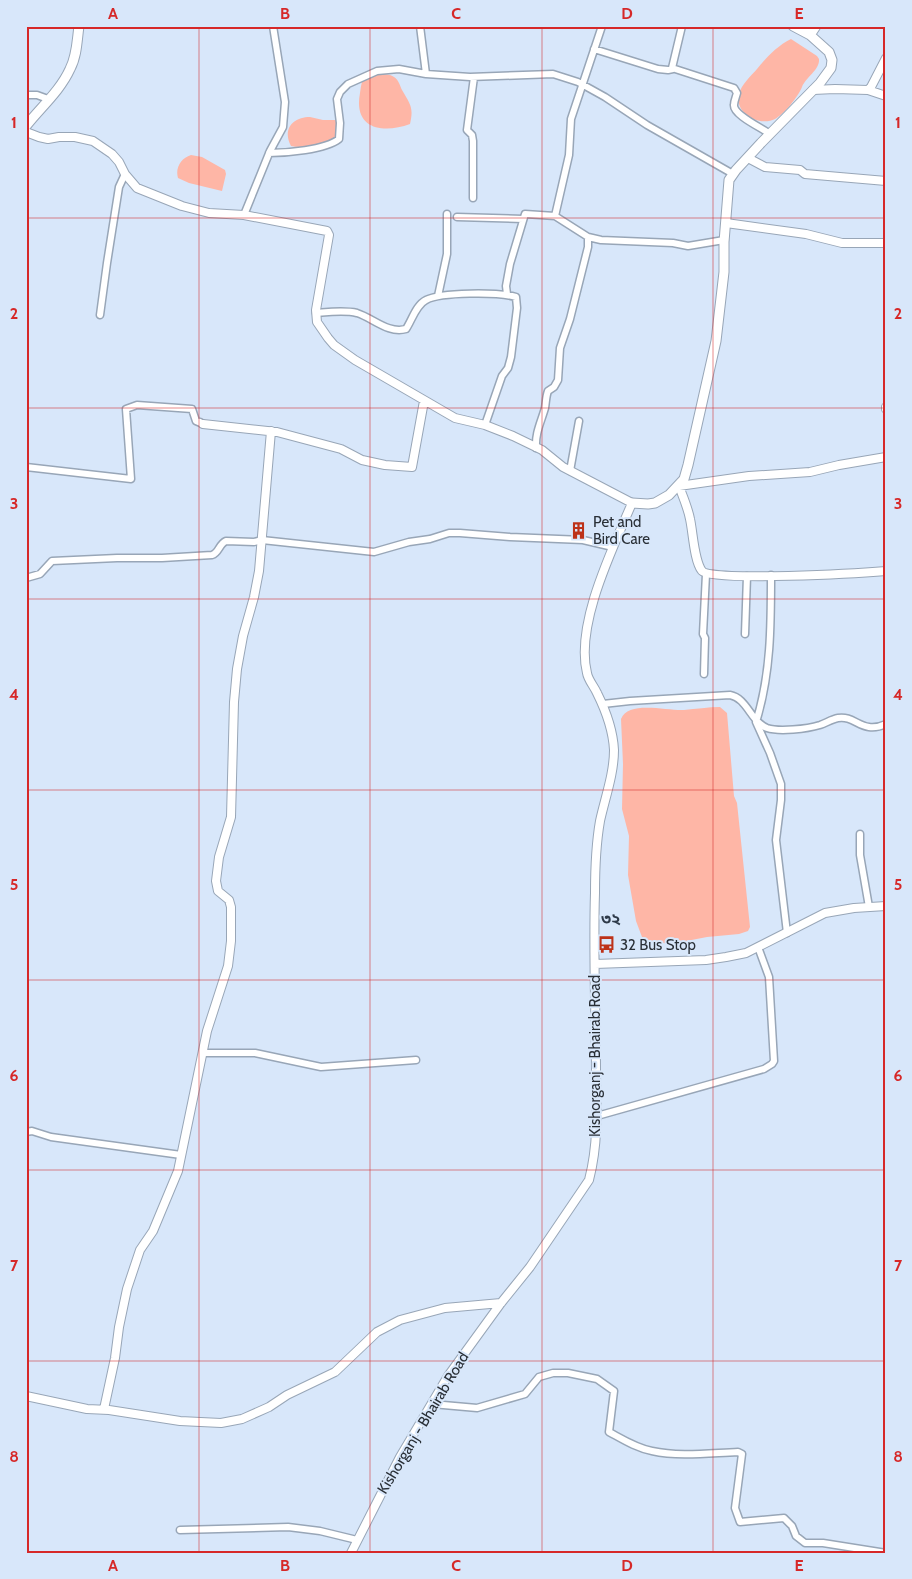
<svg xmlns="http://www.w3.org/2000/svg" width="912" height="1579" viewBox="0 0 912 1579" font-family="Cabin,'Noto Sans Bengali',sans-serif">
  <rect width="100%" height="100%" fill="#d8e7fa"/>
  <path fill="#feb6a6" d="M 791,39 L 817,56 L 819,59 C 820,70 806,77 802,87 C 798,97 784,114 775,119 C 759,127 734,113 739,94 C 741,85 751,76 757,69 C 767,57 777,46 791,39 Z
    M 379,74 C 384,74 390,74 394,77 C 399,80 400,86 402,90 C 410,104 414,107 410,124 C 383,134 353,129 360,93 C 361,88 361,82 364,78 C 368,75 374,75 379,74 Z
    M 310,117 L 323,120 L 338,120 L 337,136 C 326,144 304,149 291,146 C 282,129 293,117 310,117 Z
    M 191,155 L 202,157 L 225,170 L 226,174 L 222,191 L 189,183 L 178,178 C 175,168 181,158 191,155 Z
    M 720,707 L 727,713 L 734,796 L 737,803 L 750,927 L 748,931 L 739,934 L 707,937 L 671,944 L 648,941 L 642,937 L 636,921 L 628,875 L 629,836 L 622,809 L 623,764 L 621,719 C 628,700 667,711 684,710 C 696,709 708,707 720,707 Z"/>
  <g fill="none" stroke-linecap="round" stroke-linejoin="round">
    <defs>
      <path id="minor" d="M 420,26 L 426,74
        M 682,26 L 672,68 L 734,88 L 737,93 C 736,97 734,101 734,105 C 733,115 762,128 770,134
        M 594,49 L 658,69 L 668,70 L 673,69
        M 26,95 L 37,95 L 48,99
        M 269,153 C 286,153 325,150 339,139 L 340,123 L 337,99 L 340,92 L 348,84 L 377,71 L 399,69 L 426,74 L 470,77 L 553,74 L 578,82 L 605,97 L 647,125 L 733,174
        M 473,198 L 473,141 L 472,135 L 467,130 L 474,77
        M 244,215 L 270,151 L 283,127 L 285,102 L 273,26
        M 555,216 L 569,155 L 571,119 L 602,26
        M 457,217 L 523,219
        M 507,294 L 506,286 L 510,264 L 525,214 L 555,216 L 588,237 L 601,240 L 673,243 L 688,246 L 724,240
        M 438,296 L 447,254 L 447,214
        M 316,313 C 329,312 344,310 357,313 C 373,318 388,334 406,329 C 412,320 416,305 426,300 C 441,292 498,292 516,297 L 517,308 L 511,357 L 508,368 L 502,376 L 485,425
        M 100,315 L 107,263 L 119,187 L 125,174
        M 536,448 C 535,433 541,422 545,408 C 546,402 546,396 548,391 L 554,387 L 558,380 L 560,348 L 570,319 L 588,247 L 588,237
        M 26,467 L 131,479 L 126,409 L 137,405 L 192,409 L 196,421 L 203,424 L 200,422
        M 570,471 L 579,421
        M 771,575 C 771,625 771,674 756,722 L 770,753 L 781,784 L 781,800 L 776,840 L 787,933
        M 26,578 L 40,574 L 52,561 L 117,558 L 162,558 L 212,555 C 219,553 219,544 226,541 L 254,542 L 262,540 L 374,552 L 409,542 L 430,539 L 449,533 L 460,533 L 510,537 L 583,540 L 613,547
        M 745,634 L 747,576
        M 704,674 L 705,638 L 703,634 L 706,574
        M 603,704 L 630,701 L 730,695 C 747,698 751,722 767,728 C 779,732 807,729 820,725 C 826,723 832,719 838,718 C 856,715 862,735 886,724
        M 860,834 L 860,855 L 869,907
        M 204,1053 L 255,1053 L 321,1067 L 416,1060
        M 597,1116 L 764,1069 L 772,1064 L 774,1061 L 769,977 L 758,947
        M 26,1132 L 32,1131 L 51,1137 L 181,1155
        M 432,1404 L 477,1408 L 525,1394 L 539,1377 L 553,1373 L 568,1373 L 597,1379 L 614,1391 L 609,1432 C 622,1439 636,1448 652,1451 C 679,1457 710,1453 738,1452 L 742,1454 L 735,1508 L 740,1522 L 784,1518 L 792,1526 L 796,1536 L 805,1543 L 823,1543 L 886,1553
        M 180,1530 L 288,1527 L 320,1531 L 357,1540"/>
      <path id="tertiary" d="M 813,90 L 835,89 L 868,90 L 871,87 L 886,58
        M 868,90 L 886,96
        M 26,132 L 39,137 L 48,139 L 59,137 L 75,137 L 93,141 L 112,154 L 119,162 L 125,174 L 137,188 L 182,206 L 209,213 L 244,215 L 327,231 L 329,235 L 316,310 L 317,322 L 328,338 L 334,345 L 355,360 L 455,418 L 485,425 L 513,436 L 542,450 L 563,467 L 632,503 C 613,548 575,624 587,673 C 588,680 594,686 597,693 C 606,711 613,730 614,750 C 614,774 605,798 600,821 C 596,844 595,869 595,893 C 593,953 596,1014 596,1075 C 597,1110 598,1146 589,1180 L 530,1267 L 501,1303 L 448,1376 L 400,1457 L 351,1553
        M 748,158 L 765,167 L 800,170 L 805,174 L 886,181
        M 726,223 L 806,234 L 842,243 L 886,243
        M 886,407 L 886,409
        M 203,424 L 277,432 L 341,449 L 362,460 L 385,465 L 412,467 L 424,401
        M 886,457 L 839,465 L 810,472 L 749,476 L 679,486 C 683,497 688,508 690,519 C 693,532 694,561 702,571 C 711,582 863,573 886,571
        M 595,964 L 706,960 L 726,957 L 746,953 L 825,913 L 854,908 L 886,906
        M 26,1396 L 87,1409 L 109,1410 L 180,1421 L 221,1423 L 242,1419 L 269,1407 L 287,1395 L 335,1372 L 377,1332 L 400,1320 L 445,1308 L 501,1303
        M 104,1409 L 115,1358 L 119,1327 L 127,1289 L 140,1250 L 153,1231 L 178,1171 L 207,1031 L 228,966 L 231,941 L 231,907 L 229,900 L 218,891 L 216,881 L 219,857 L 231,817 L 234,702 L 237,669 L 243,636 L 254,597 L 259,571 L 271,431"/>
      <path id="secondary" d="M 810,35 L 816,26
        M 26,126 C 41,107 60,91 70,69 C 77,56 77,40 79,26
        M 632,503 L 648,504 L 655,503 L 669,495 L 684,479 L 688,465 L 716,341 L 724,272 L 724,242 L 729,180 L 736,170 L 761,143 L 820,83 L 831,68 L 832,60 L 829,52 L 810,35 L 793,26"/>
    </defs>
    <use href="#minor" stroke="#98a6b7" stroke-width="9"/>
    <use href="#tertiary" stroke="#98a6b7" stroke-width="10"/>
    <use href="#secondary" stroke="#98a6b7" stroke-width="11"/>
    <use href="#minor" stroke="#fff" stroke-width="6"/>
    <use href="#tertiary" stroke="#fff" stroke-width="8"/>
    <use href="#secondary" stroke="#fff" stroke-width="9"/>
  </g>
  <path fill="none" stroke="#d62828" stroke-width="1" stroke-opacity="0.55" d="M 199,26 L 199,1553M 370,26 L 370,1553M 542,26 L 542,1553M 713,26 L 713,1553M 26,218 L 886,218M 26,408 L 886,408M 26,599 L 886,599M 26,790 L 886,790M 26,980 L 886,980M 26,1170 L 886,1170M 26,1361 L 886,1361"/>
  <defs>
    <symbol id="building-bare" viewBox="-9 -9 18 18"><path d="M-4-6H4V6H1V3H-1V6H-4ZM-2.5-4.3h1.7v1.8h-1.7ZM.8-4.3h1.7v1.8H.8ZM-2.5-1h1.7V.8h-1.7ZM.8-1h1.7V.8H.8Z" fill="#bd3219" stroke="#d8e7fa" stroke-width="2.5" paint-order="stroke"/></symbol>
    <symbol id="bus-bare" viewBox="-9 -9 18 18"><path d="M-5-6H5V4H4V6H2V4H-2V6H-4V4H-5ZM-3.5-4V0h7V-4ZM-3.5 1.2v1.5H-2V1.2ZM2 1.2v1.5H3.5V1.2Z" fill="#bd3219" stroke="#d8e7fa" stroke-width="2.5" paint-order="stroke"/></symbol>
  </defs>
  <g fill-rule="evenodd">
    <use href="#building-bare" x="566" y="518" width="25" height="25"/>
    <use href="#bus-bare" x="594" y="932" width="25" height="25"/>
  </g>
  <g text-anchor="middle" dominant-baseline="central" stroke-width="4" stroke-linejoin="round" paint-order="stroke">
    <g font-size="15" fill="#292f36" stroke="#d8e7fa" text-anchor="start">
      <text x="593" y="522">Pet and<tspan x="593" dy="17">Bird Care</tspan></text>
      <text x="620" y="945">32 Bus Stop</text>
    </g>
    <g font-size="15" fill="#292f36" stroke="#d8e7fa">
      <text transform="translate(595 1056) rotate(-90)">Kishorganj - Bhairab Road</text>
      <text transform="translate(423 1423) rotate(-59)">Kishorganj - Bhairab Road</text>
    </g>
    <g font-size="16" font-weight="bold" fill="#2e3a49" stroke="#d8e7fa">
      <text x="611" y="918">৩২</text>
    </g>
  </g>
  <rect width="912" height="1579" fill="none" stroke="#d8e7fa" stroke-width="55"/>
  <rect x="28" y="28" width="856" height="1524" fill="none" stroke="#d62828" stroke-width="2"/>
  <g font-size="16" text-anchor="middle" font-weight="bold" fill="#d62828">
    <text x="113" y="19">A</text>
    <text x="285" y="19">B</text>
    <text x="456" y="19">C</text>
    <text x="627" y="19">D</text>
    <text x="799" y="19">E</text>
    <text x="14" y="128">1</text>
    <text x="898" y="128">1</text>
    <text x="14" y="319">2</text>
    <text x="898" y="319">2</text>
    <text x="14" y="509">3</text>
    <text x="898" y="509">3</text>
    <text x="14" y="700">4</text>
    <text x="898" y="700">4</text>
    <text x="14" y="890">5</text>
    <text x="898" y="890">5</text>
    <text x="14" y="1081">6</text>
    <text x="898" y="1081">6</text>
    <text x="14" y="1271">7</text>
    <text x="898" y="1271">7</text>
    <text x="14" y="1462">8</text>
    <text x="898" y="1462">8</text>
    <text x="113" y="1571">A</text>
    <text x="285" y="1571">B</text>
    <text x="456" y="1571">C</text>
    <text x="627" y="1571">D</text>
    <text x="799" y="1571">E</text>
  </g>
</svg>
